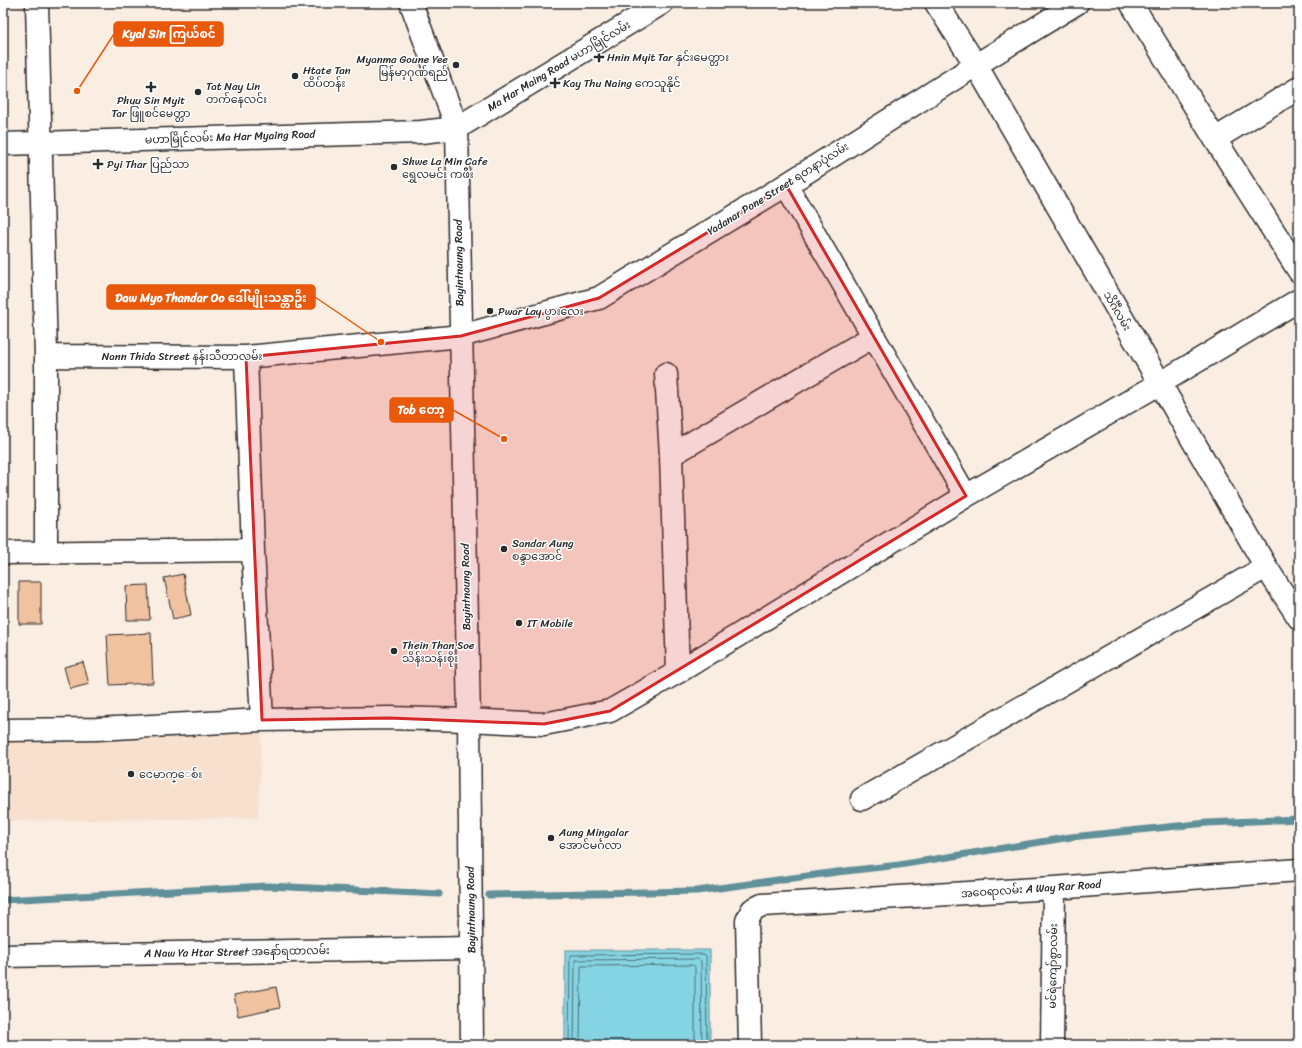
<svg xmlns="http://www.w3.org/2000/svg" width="1302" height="1048" viewBox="0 0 1302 1048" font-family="Sriracha,'Noto Sans Myanmar',sans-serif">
  <rect width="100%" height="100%" fill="#faede2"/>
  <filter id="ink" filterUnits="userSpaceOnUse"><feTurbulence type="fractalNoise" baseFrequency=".025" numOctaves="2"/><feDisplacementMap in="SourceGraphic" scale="8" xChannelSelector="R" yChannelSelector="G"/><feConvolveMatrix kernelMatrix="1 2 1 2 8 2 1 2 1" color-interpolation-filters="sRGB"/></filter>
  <g filter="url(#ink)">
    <path fill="#f7e0ce" d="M 262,720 L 258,818 L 3,821 L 3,730 Z"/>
    <path fill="#85d4e3" stroke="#619099" d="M 565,950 L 710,950 L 710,1045 L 565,1045 Z"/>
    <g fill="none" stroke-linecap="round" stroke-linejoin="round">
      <path stroke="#4f6f75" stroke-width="1" d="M 569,1045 L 570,955 L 704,954 L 706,956 L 707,1045
        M 574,1045 L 575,960 L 699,959 L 701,961 L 702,1045
        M 580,1045 L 581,966 L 693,965 L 695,967 L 695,1045"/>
      <path stroke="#619099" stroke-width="7" d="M 489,895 L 697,891 L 837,872 L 899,865 L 1071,837 L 1207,823 L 1299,819
        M 3,900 L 268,886 L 439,894"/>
    </g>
    <path fill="#f0c2a0" stroke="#2b2b2b" d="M 183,574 L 191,615 L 173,619 L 164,578 Z
      M 19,582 L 41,582 L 41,624 L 19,624 Z
      M 148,585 L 150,620 L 127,620 L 126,586 Z
      M 151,633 L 153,683 L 110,685 L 107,635 Z
      M 83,662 L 89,684 L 70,689 L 64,667 Z
      M 276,987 L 280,1007 L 238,1016 L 234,995 Z"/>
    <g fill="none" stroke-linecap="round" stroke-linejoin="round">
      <defs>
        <path id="minor" d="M 37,3 L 46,356 L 46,552
          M 411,3 L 457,128
          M 936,3 L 976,65 L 1266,567 L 1299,618
          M 1131,3 L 1215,139 L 1299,271
          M 1215,139 L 1299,88
          M 786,185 L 966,496
          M 46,356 L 246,357 L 461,336 L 599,298 L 786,185 L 976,65 L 1077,3
          M 246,357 L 253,550 L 262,720
          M 666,374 L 671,455 L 678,672
          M 671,455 L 874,336
          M 3,553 L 253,550
          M 3,730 L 97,729 L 262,720 L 389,718 L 469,720 L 544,724 L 610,711 L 678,672 L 966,496 L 1159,384 L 1299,300
          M 862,799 L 1266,567
          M 3,956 L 471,948
          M 750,1045 L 747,921 L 752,910 L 762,905 L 1054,888 L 1299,870
          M 1052,1045 L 1054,888"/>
        <path id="tertiary" d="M 457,128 L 469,720 L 472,1045
          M 3,144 L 421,132 L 457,128 L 662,3"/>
      </defs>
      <use href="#minor" stroke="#2b2b2b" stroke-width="25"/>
      <use href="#tertiary" stroke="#2b2b2b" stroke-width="25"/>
      <use href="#minor" stroke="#fff" stroke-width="22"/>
      <use href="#tertiary" stroke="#fff" stroke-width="22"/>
    </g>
  </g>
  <path fill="#d62828" fill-opacity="0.2" stroke="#d62828" stroke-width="3" stroke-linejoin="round" d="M 786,185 L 966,496 L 610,711 L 544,724 L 389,718 L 262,720 L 246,357 L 461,336 L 599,298 Z"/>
  <g fill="#2b2b2b" stroke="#fff" stroke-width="1.5">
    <path d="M597 51h4v4h4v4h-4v4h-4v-4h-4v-4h4z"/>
    <circle cx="456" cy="65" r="4"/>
    <circle cx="295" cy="76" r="4"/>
    <path d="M553 77h4v4h4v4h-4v4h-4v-4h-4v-4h4z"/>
    <path d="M149 81h4v4h4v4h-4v4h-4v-4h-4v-4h4z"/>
    <circle cx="198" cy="92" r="4"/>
    <path d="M96 158h4v4h4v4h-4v4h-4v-4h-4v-4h4z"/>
    <circle cx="394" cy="167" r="4"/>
    <circle cx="490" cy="311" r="4"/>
    <circle cx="504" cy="549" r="4"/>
    <circle cx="519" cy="623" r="4"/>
    <circle cx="394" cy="651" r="4"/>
    <circle cx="131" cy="774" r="4"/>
    <circle cx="551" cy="838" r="4"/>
  </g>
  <g text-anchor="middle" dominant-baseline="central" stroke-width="3" stroke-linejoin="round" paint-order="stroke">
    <g font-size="11" fill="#2b2b2b" stroke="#fff" text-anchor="start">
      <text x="607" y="57">Hnin Myit Tar နှင်းမေတ္တား</text>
      <text x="448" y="59" text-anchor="end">Myanma Goune Yee<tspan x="448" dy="13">မြန်မာ့ဂုဏ်ရည်</tspan></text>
      <text x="303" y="70">Htate Tan<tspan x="303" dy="13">ထိပ်တန်း</tspan></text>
      <text x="563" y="83">Kay Thu Naing ကေသူနိုင်</text>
      <text x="206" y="86">Tat Nay Lin<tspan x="206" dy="13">တက်နေလင်း</tspan></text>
      <text x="151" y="100" text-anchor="middle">Phyu Sin Myit<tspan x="151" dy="13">Tar ဖြူစင်မေတ္တာ</tspan></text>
      <text x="402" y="161">Shwe La Min Cafe<tspan x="402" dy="13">ရွှေလမင်း ကဖီး</tspan></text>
      <text x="107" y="164">Pyi Thar ပြည်သာ</text>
      <text x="498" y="311">Pwar Lay ပွားလေး</text>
      <text x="512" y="543">Sandar Aung<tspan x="512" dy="13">စန္ဒာအောင်</tspan></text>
      <text x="527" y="623">IT Mobile</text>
      <text x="402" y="645">Thein Than Soe<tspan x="402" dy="13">သိန်းသန်းစိုး</tspan></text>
      <text x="139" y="774">ငေမာက္ေစ်း</text>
      <text x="559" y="832">Aung Mingalar<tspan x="559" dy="13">အောင်မင်္ဂလာ</tspan></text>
    </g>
    <g font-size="11" fill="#2b2b2b" stroke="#fff">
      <text transform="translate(559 66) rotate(-31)">Ma Har Maing Road မဟာမြိုင်လမ်း</text>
      <text transform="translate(230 137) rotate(-2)">မဟာမြိုင်လမ်း Ma Har Myaing Road</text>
      <text transform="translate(778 189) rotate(-32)">Yadanar Pone Street ရတနာပုံလမ်း</text>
      <text transform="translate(459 263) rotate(-91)">Bayintnaung Road</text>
      <text transform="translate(1117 311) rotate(60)">သိင်္ဂီလမ်း</text>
      <text x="182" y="356">Nann Thida Street နန်းသီတာလမ်း</text>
      <text transform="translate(466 587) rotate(-91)">Bayintnaung Road</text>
      <text transform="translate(1031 889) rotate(-4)">အဝေရာလမ်း A Way Rar Road</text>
      <text transform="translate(471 910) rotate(-91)">Bayintnaung Road</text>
      <text transform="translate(237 952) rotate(-1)">A Naw Ya Htar Street အနော်ရထာလမ်း</text>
      <text transform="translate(1053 966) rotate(-89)">မင်ရဲကျော်စွာလမ်း</text>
    </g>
  </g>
  <path fill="none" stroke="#e8590c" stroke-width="1.5" d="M77 91L114 34M381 342L315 297M504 439L453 410"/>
  <g fill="#e8590c" stroke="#fff" stroke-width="1.5">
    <circle cx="77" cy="91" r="4"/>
    <circle cx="381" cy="342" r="4"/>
    <circle cx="504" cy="439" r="4"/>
  </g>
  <g fill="#e8590c" stroke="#e8590c" stroke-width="1.5">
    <rect x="114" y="22" width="109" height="24" rx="4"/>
    <rect x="107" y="285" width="208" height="24" rx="4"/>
    <rect x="390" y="398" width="63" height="24" rx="4"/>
  </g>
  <g font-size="12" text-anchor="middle" font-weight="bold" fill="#fff">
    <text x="169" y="38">Kyal Sin ကြယ်စင်</text>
    <text x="211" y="302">Daw Myo Thandar Oo ဒေါ်မျိုးသန္တာဦး</text>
    <text x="421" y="414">Tob တော့</text>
  </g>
  <rect width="1302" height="1048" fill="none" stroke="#fff" stroke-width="16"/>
  <rect x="8" y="8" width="1286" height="1032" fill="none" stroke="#2b2b2b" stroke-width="1.5" filter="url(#ink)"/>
</svg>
